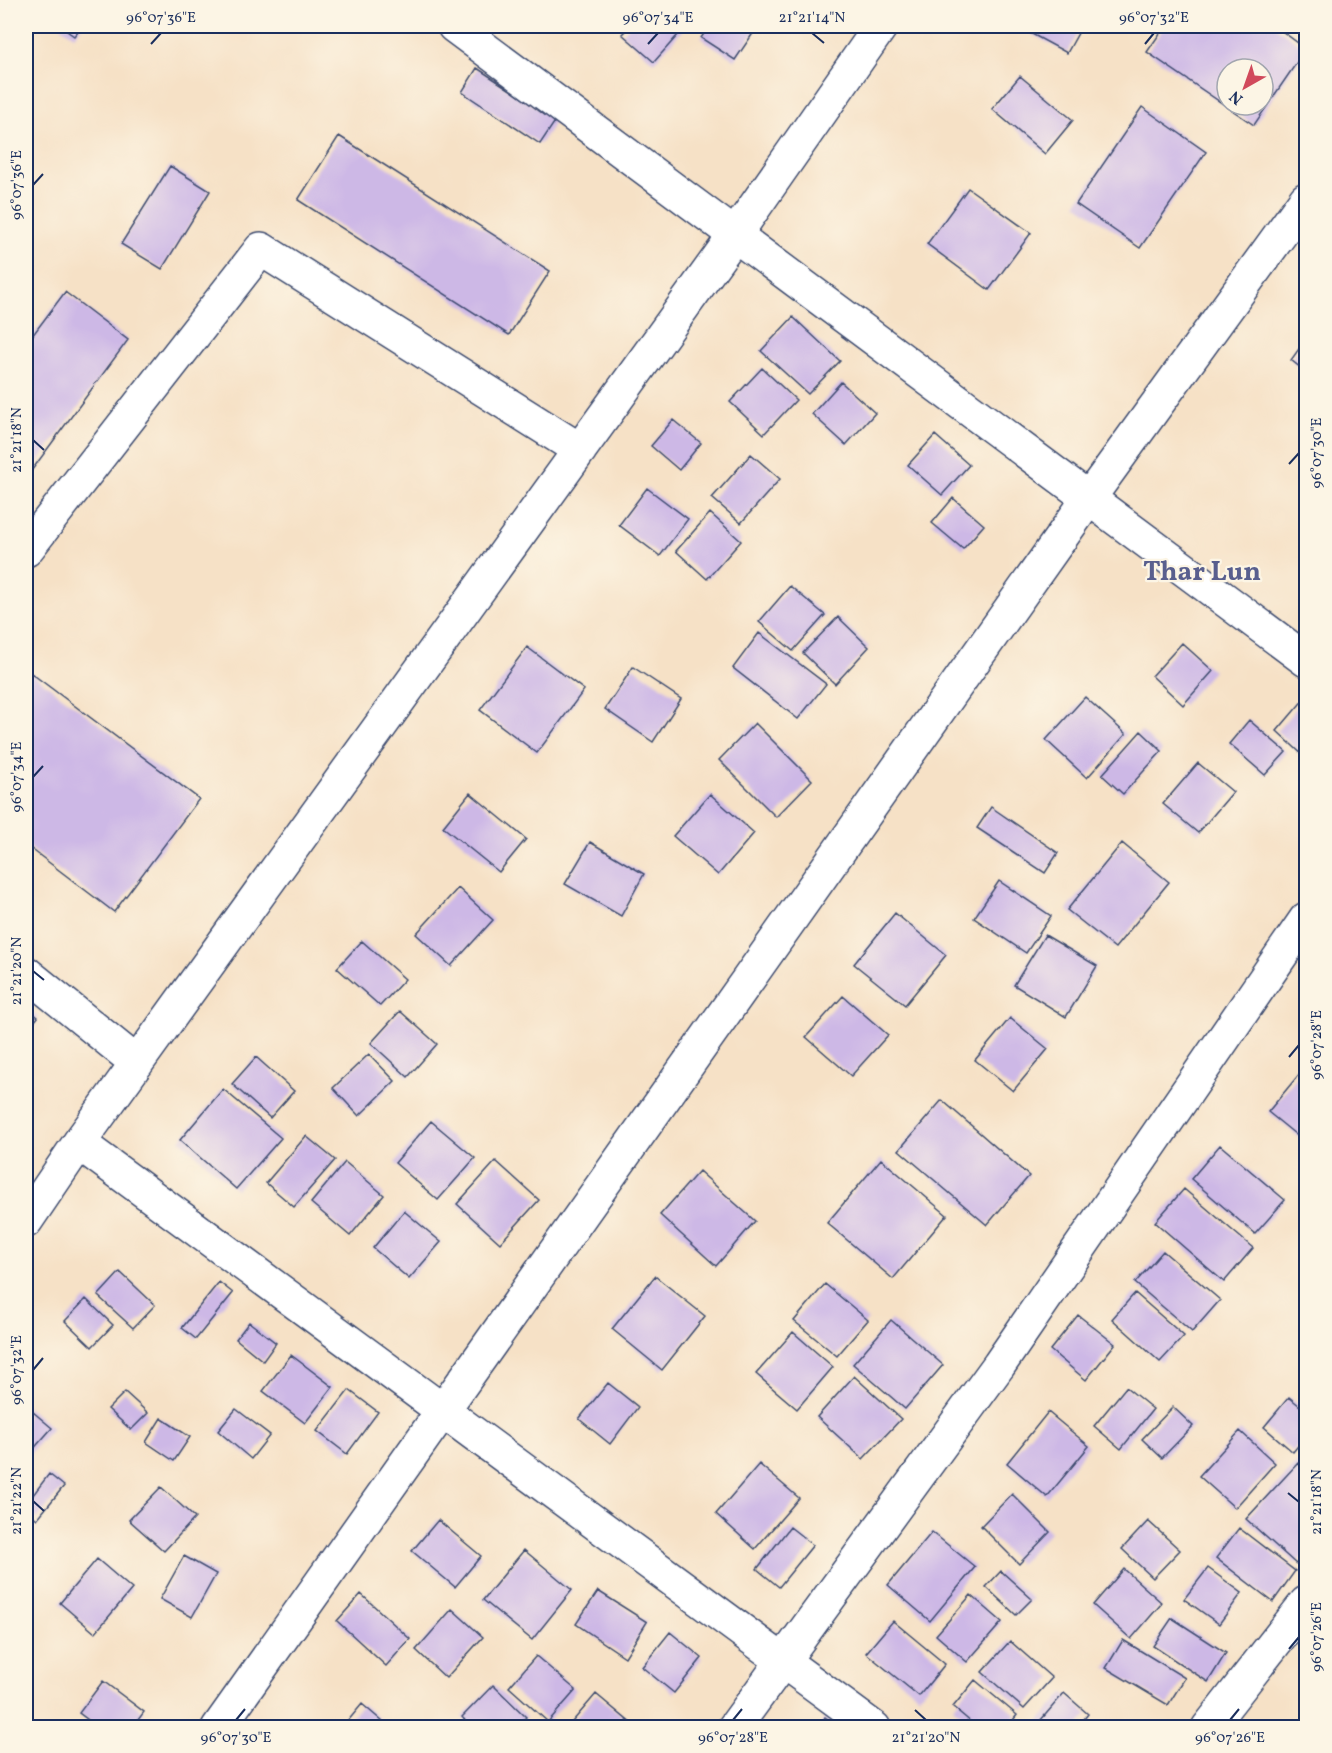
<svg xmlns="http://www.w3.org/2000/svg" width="1332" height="1753" viewBox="0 0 1332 1753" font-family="Vollkorn,serif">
  <rect width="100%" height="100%" fill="#fcf5e5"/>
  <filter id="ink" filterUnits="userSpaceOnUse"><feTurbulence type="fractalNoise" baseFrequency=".0167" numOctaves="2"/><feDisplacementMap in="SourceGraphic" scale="12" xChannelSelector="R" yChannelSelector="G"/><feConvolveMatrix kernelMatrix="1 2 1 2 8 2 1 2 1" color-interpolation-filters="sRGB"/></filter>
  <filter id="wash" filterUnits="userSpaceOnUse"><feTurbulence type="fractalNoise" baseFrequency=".008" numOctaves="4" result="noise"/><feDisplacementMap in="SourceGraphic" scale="24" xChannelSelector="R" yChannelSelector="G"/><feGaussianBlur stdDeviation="1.35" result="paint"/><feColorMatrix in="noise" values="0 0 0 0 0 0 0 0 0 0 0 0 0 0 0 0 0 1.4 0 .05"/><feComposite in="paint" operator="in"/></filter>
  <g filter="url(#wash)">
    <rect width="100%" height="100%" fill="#f6e1c6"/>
    <g id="blocks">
      <path fill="#cdb8e6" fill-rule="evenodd" d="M 60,26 L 82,26 L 74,36 Z
        M 630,26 L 682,26 L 685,27 L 654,62 L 622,34 Z
        M 709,26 L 758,26 L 735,60 L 701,38 Z
        M 1020,26 L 1082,26 L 1067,53 L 1019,27 Z
        M 1165,26 L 1275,26 L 1306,49 L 1254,125 L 1147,52 ZM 1227,69 L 1263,69 L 1263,105 L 1227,105 Z
        M 477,68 L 556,120 L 540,144 L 462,92 Z
        M 1020,76 L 1073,120 L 1045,154 L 992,109 Z
        M 1142,107 L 1206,152 L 1140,248 L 1076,204 Z
        M 339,136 L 550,271 L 509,335 L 298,200 Z
        M 170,166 L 210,191 L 162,269 L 121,244 Z
        M 968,188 L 1031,233 L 989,290 L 927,244 Z
        M 65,292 L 128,340 L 26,478 L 26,344 Z
        M 793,317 L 840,361 L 808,394 L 761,351 Z
        M 1306,339 L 1306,372 L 1291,360 Z
        M 762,368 L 796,400 L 764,434 L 730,402 Z
        M 841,382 L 875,413 L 846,445 L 812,414 Z
        M 673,420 L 701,443 L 679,470 L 651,446 Z
        M 935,435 L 969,465 L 942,495 L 908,465 Z
        M 751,454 L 780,479 L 741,523 L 712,498 Z
        M 647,488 L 688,519 L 660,556 L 619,525 Z
        M 953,498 L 984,525 L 963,549 L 932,523 Z
        M 710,513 L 741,541 L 707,579 L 676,551 Z
        M 790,586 L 825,615 L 793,651 L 759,622 Z
        M 838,617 L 869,647 L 835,684 L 803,653 Z
        M 759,633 L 826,684 L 798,719 L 733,668 Z
        M 1182,643 L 1213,671 L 1183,705 L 1152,676 Z
        M 527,647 L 584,690 L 537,753 L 480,710 Z
        M 633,667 L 681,699 L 653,742 L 605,709 Z
        M 31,673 L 199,799 L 114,912 L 26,845 L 26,681 Z
        M 1085,697 L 1126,734 L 1087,778 L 1046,740 Z
        M 1305,698 L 1306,699 L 1306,758 L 1277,731 Z
        M 1249,720 L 1286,752 L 1265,775 L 1229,744 Z
        M 755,723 L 812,780 L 776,817 L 719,760 Z
        M 1141,731 L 1162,751 L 1123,794 L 1102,775 Z
        M 1198,763 L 1233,792 L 1198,833 L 1163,804 Z
        M 470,793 L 526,839 L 499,872 L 443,827 Z
        M 710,794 L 754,833 L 718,875 L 673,836 Z
        M 991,807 L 1058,853 L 1045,873 L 977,828 Z
        M 590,842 L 644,874 L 621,916 L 565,884 Z
        M 1122,843 L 1169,882 L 1115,948 L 1067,910 Z
        M 999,881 L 1051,916 L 1026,953 L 974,918 Z
        M 458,888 L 493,920 L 451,966 L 416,934 Z
        M 895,913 L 946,955 L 905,1005 L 854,964 Z
        M 1045,935 L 1097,966 L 1066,1017 L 1014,985 Z
        M 362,941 L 405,979 L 380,1006 L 337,968 Z
        M 843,996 L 888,1035 L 851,1076 L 806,1037 Z
        M 26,1007 L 38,1017 L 26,1032 Z
        M 400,1011 L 437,1044 L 408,1077 L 371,1043 Z
        M 1010,1018 L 1048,1049 L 1013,1091 L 975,1060 Z
        M 369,1054 L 395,1081 L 359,1116 L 333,1088 Z
        M 256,1057 L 294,1091 L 270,1118 L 232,1084 Z
        M 1305,1067 L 1306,1069 L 1306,1143 L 1268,1112 Z
        M 223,1089 L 281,1138 L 236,1189 L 180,1140 Z
        M 942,1100 L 1029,1176 L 987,1225 L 899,1150 Z
        M 431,1121 L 475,1158 L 438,1200 L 395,1163 Z
        M 306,1136 L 335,1160 L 294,1207 L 266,1183 Z
        M 1220,1145 L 1285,1200 L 1255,1234 L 1191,1179 Z
        M 881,1159 L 947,1215 L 893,1279 L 827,1223 Z
        M 496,1161 L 539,1200 L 500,1243 L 457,1204 Z
        M 345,1162 L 384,1195 L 350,1236 L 311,1203 Z
        M 699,1171 L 755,1221 L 716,1266 L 660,1215 Z
        M 1184,1189 L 1253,1248 L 1224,1282 L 1155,1222 Z
        M 404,1211 L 441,1242 L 409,1279 L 373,1248 Z
        M 1163,1251 L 1220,1300 L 1192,1332 L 1135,1283 Z
        M 120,1272 L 155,1305 L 133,1328 L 98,1296 Z
        M 655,1276 L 705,1316 L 662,1370 L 612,1329 Z
        M 219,1282 L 233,1293 L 196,1339 L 182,1328 Z
        M 825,1284 L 868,1320 L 837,1356 L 794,1321 Z
        M 1135,1293 L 1184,1336 L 1160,1362 L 1112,1319 Z
        M 86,1299 L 113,1325 L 92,1347 L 65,1321 Z
        M 1078,1315 L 1115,1344 L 1086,1380 L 1050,1350 Z
        M 891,1320 L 943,1365 L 905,1409 L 853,1364 Z
        M 249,1322 L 276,1343 L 263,1361 L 236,1339 Z
        M 793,1332 L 833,1367 L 797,1409 L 756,1374 Z
        M 291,1355 L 333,1387 L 305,1423 L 263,1391 Z
        M 854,1376 L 901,1419 L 863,1459 L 817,1417 Z
        M 608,1383 L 638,1407 L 610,1444 L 579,1419 Z
        M 1126,1387 L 1153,1409 L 1121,1449 L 1094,1426 Z
        M 349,1390 L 378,1412 L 347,1454 L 317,1431 Z
        M 125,1392 L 148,1413 L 131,1430 L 108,1409 Z
        M 1289,1397 L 1306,1411 L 1306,1436 L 1293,1452 L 1264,1427 Z
        M 26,1406 L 52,1428 L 29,1454 L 26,1452 Z
        M 1173,1407 L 1193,1426 L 1162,1458 L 1142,1439 Z
        M 236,1409 L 270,1435 L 251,1459 L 218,1431 Z
        M 1048,1412 L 1089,1446 L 1047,1497 L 1007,1463 Z
        M 161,1418 L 190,1437 L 174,1461 L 146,1442 Z
        M 1240,1431 L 1275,1463 L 1235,1508 L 1199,1476 Z
        M 1298,1463 L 1306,1471 L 1306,1553 L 1296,1564 L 1246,1519 Z
        M 759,1464 L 799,1498 L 755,1549 L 716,1514 Z
        M 49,1474 L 64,1486 L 37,1519 L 26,1510 L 26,1504 Z
        M 161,1487 L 195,1518 L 164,1551 L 129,1520 Z
        M 1012,1494 L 1050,1532 L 1019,1564 L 981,1526 Z
        M 438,1520 L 481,1556 L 455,1587 L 412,1551 Z
        M 1148,1521 L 1180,1550 L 1153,1578 L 1122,1549 Z
        M 790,1527 L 813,1545 L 779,1587 L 757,1569 Z
        M 1239,1528 L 1295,1571 L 1273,1602 L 1216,1558 Z
        M 932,1532 L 975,1567 L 930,1621 L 888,1585 Z
        M 524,1550 L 572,1590 L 532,1640 L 483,1600 Z
        M 184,1556 L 216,1574 L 192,1617 L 160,1599 Z
        M 97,1559 L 132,1589 L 95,1633 L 60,1603 Z
        M 1208,1568 L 1242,1593 L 1219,1624 L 1184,1599 Z
        M 1124,1569 L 1162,1603 L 1131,1639 L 1093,1605 Z
        M 1001,1571 L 1032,1599 L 1016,1615 L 986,1587 Z
        M 598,1591 L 647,1622 L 625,1657 L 576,1624 Z
        M 361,1594 L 410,1639 L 386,1666 L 337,1621 Z
        M 971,1595 L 1002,1622 L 967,1662 L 936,1635 Z
        M 452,1609 L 483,1637 L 446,1678 L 416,1650 Z
        M 1172,1618 L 1226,1653 L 1208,1682 L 1153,1646 Z
        M 893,1621 L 945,1664 L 919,1696 L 866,1653 Z
        M 670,1632 L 702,1658 L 674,1693 L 642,1667 Z
        M 1123,1640 L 1185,1678 L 1168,1705 L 1106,1668 Z
        M 1010,1641 L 1052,1678 L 1024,1709 L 982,1672 Z
        M 536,1656 L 576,1690 L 548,1722 L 509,1687 Z
        M 975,1680 L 1017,1715 L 1007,1728 L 978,1728 L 953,1707 Z
        M 103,1681 L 144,1712 L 132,1728 L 99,1728 L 79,1713 Z
        M 493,1685 L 526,1717 L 515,1728 L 472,1728 L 462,1717 Z
        M 1064,1693 L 1088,1714 L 1077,1728 L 1034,1728 Z
        M 596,1694 L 633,1725 L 631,1728 L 567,1728 Z
        M 362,1704 L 390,1728 L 342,1728 Z
        M 825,1717 L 841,1728 L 819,1728 Z"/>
    </g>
  </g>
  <g filter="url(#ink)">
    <use href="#blocks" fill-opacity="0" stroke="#3c4a6e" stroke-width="1.5"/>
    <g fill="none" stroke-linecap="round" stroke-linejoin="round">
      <defs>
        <path id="street" d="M 454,26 L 1306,660
          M 26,550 L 261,249 L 580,450
          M 26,973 L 137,1063
          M 79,1143 L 874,1728
          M 26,1221 L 79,1143 L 735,235 L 881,26
          M 218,1728 L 1089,498 L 1306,199
          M 734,1728 L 999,1365 L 1306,919
          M 1208,1728 L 1306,1603"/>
      </defs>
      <use href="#street" stroke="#3c4a6e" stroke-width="36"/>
      <use href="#street" stroke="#fff" stroke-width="33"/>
    </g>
  </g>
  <path fill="none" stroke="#1b2f5e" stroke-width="2" d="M 812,33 L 824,43M 151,44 L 161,33M 648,44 L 658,33M 1145,44 L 1154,33M 33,185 L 43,174M 33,440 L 44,450M 1289,464 L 1299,453M 33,777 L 43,766M 33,971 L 44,980M 1289,1057 L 1299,1045M 33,1370 L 43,1358M 1288,1493 L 1299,1502M 33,1501 L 44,1511M 1289,1649 L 1299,1637M 915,1710 L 926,1720M 236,1720 L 245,1709M 733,1720 L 742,1709M 1230,1720 L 1239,1709"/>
  <g text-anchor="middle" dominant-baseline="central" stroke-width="4.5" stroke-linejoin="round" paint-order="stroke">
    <g font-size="27" font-weight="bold" fill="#595f8e" stroke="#fcf5e5">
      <text x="1202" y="573">Thar Lun</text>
    </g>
  </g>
  <rect width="1332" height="1753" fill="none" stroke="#fcf5e5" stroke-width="66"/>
  <g transform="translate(1245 87) rotate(220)"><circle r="28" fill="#fcf5e5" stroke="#a2a6af" stroke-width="1.5"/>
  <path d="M0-4.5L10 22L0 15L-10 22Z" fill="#d1495b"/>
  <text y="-9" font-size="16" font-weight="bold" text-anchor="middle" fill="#1b2f5e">N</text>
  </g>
  <rect x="33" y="33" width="1266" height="1687" fill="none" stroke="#1b2f5e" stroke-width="2"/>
  <g font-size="15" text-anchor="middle" fill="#1b2f5e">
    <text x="161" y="22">96°07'36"E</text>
    <text x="658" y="22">96°07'34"E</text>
    <text x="812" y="22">21°21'14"N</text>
    <text x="1154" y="22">96°07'32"E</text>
    <text transform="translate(16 185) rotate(-90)" y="5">96°07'36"E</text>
    <text transform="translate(16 440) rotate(-90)" y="5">21°21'18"N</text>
    <text transform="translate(1316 453) rotate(-90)" y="5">96°07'30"E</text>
    <text transform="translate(16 777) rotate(-90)" y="5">96°07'34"E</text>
    <text transform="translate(16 971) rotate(-90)" y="5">21°21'20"N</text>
    <text transform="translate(1316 1045) rotate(-90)" y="5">96°07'28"E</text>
    <text transform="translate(16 1370) rotate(-90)" y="5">96°07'32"E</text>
    <text transform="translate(16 1501) rotate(-90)" y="5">21°21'22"N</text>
    <text transform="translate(1316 1502) rotate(-90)" y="5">21°21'18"N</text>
    <text transform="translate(1316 1637) rotate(-90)" y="5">96°07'26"E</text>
    <text x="236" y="1742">96°07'30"E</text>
    <text x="733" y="1742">96°07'28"E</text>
    <text x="926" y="1742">21°21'20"N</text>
    <text x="1230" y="1742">96°07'26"E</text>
  </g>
</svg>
